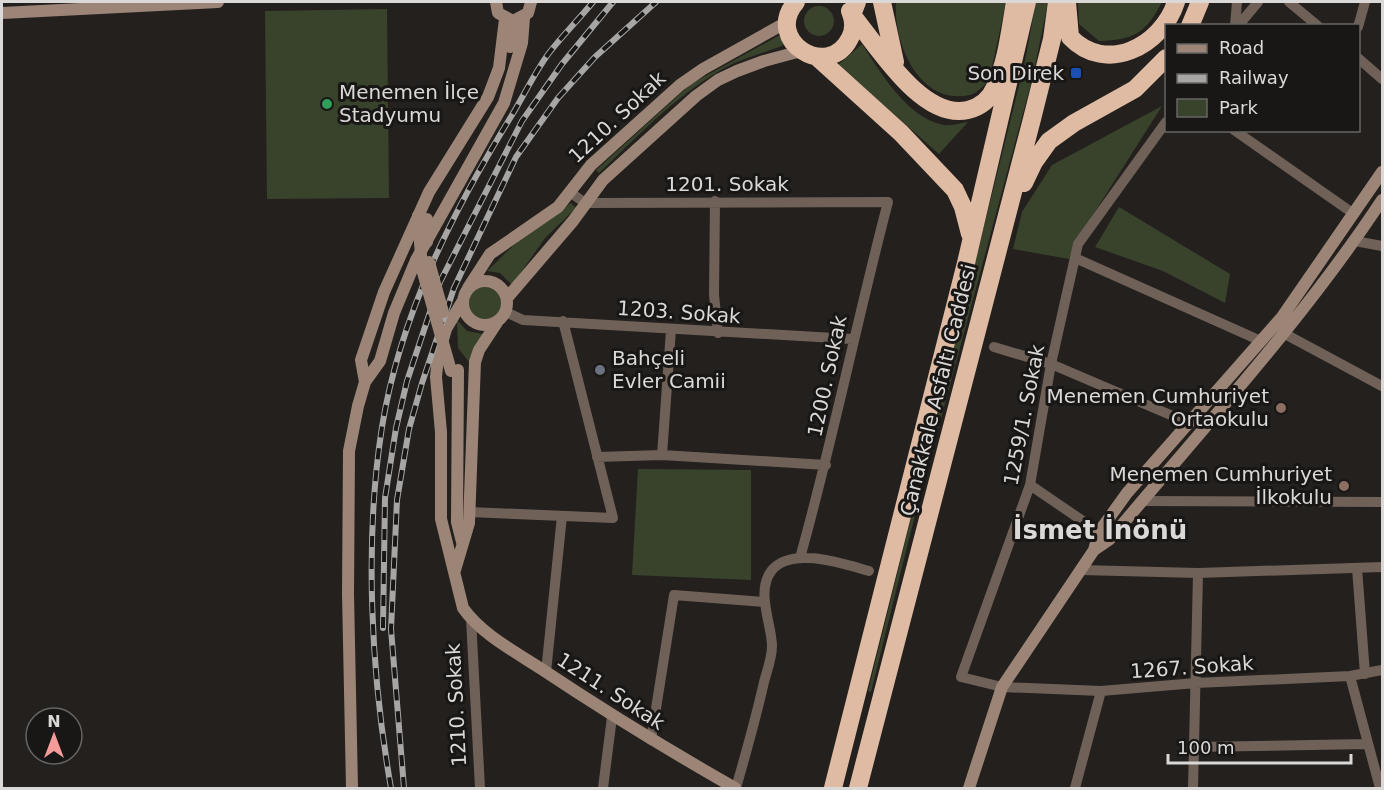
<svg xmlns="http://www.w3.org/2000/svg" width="1384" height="790" viewBox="0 0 1384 790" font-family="'DejaVu Sans',sans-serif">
  <rect width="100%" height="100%" fill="#23201e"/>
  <path fill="#39432b" d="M 896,2 L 1006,2 L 989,81 C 984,85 976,94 970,95 C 919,106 893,43 896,2 Z
    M 1036,2 L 1048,2 L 1033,76 L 914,519 L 871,692 L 868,691 L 1024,66 Z
    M 1078,2 L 1162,2 C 1146,33 1134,40 1099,41 L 1079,24 Z
    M804 21a15 15 0 1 1 30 0a15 15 0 1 1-30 0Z
    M 387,9 L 389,198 L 267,199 L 265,11 Z
    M 780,35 L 784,45 C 767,52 749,56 732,64 C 681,90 640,134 599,173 L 596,170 L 691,84 Z
    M 862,44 C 881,73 907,118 944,125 C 951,126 961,123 968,122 L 939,154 L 838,65 Z
    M 1162,106 L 1077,240 L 1069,259 L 1013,249 L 1022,212 L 1052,165 Z
    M 571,203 L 576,208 L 545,238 L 512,285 L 500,273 L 487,271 L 518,241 Z
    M 1119,207 L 1230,274 L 1225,303 L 1163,271 L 1095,247 Z
    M468 303a17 17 0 1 1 34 0a17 17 0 1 1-34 0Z
    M 457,320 L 467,331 L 483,334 L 469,362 L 458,348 Z
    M 638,469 L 751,470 L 751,580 L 632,575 Z"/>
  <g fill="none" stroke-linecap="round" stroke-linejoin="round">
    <path stroke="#6f6157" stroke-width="10" d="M 1289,2 L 1318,26
      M 1235,26 L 1237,2
      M 1238,26 L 1258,2
      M 1358,27 L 1365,2
      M 1358,58 L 1382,79
      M 1166,122 L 1078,244 L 1051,364 L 1030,485 L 961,677 L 1002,687 L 1101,691 L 1196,683 L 1350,676 L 1382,670
      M 1234,130 L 1354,214
      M 570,192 L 585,203 L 888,202 C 857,320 833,440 800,558
      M 715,201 L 714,295 L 718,333
      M 1355,241 L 1382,246
      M 1075,258 L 1261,341
      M 506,312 L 523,320 L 852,339
      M 1285,334 L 1382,386
      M 994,347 L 1051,364 L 1187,422
      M 662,455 L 671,330
      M 597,457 L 662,455 L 826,465
      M 1030,485 L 1099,532
      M 1142,501 L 1382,502
      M 469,512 L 613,518 L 563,321
      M 1357,568 L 1365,674
      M 1081,570 L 1198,573 L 1382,567
      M 471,619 L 480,788
      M 546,672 L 562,516
      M 1350,676 L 1380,788
      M 651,740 L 674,595 L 765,602
      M 1194,747 L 1367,744
      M 603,788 L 612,717
      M 736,788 C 746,753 756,718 764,682 C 767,671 772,658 772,646 C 772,624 755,591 772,570 C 792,546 844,564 869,571
      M 1075,788 L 1101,691
      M 1193,788 L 1198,573"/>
    <path stroke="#9c8576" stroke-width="12" d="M 496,2 L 498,13 L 513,21 L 528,13 L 531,2
      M 2,13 L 218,2
      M 510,47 L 514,21
      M463 303a22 22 0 1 1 44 0a22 22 0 1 1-44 0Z
      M 468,288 L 490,254 L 558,207 L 591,165 L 680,85 L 703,69 L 787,22
      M 507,298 L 573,221 L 603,180 L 696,96 L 718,80 L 737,71 L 764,61 L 801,51
      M 462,302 L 446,329 L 438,357 L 436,377 L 441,432 L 441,519 L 463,608 C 482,635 516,652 543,670 C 606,712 670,751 735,788
      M 458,370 L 457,522 L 462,542
      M 365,382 L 361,360 L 384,292 L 429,192 L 488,97 L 499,68 L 505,19
      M 1094,550 L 1110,539 C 1203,428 1302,321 1382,200
      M 455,570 L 469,523 L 475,362 L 479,350 L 498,321
      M 352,788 L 348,594 L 349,451 L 358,406 L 365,382 L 380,361 L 394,313 L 416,260 L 504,103 L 522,43 L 524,18
      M 969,788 L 1002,687 L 1094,550 L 1099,532 L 1127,493 L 1282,317 L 1382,172"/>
    <path stroke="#dfbba3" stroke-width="18" d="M 796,2 C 763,40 828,82 850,38 C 854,30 854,20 850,11
      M 857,2 L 852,15 C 877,45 922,121 968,110 C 980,107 990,99 995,87 C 1007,61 1010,30 1015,2
      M 882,2 L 895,62
      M 1067,2 L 1070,37 C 1106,75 1162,46 1176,2
      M 1190,26 L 1200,2
      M 817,57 L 901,133 L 955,190 L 963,207 L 970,234
      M 1024,183 L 1034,162 L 1049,141 L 1074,123 L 1135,89 L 1166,58
      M 833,788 L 966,263 L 1027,2
      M 858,788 L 1032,119 L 1052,39 L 1057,2"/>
    <defs>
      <path id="rail" d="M 383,628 L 385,498 L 396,428 L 407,381 L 440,282 L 522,121 L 562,64 L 613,2
        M 391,788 C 371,675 364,541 382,427 C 400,315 453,211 512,115 C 524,95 535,72 549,53 C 563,35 579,19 593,2
        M 404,788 L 391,629 L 397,500 L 409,429 L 422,383 L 454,288 L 516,157 L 558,98 L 595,57 L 656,2"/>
    </defs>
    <use href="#rail" stroke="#a8a6a5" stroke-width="6"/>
    <use href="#rail" stroke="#191715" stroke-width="4" stroke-dasharray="11" stroke-linecap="butt"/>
    <path stroke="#9c8576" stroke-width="12" d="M 418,216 L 422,269 L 451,371
      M 427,242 L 427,219
      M 429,262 L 443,312"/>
  </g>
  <rect fill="#1a4fb4" stroke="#191715" stroke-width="2" x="1070" y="67" width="12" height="12" rx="3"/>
  <circle fill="#2e9e5b" stroke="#191715" stroke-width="2" cx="327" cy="104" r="6"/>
  <circle fill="#6b7280" stroke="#191715" stroke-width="2" cx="600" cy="370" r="6"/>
  <g fill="#8d6e63" stroke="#191715" stroke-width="2">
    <circle cx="1281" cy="408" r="6"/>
    <circle cx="1344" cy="486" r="6"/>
  </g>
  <g text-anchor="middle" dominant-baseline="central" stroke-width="6" stroke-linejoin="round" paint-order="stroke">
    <g font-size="20" fill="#dbd9d8" stroke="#191715" text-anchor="end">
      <text x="1064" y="73">Son Direk</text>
      <text x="339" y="92" text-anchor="start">Menemen İlçe<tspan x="339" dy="23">Stadyumu</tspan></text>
      <text x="612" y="358" text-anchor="start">Bahçeli<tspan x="612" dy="23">Evler Camii</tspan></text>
      <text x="1269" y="396">Menemen Cumhuriyet<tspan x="1269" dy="23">Ortaokulu</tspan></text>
      <text x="1332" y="474">Menemen Cumhuriyet<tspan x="1332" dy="23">İlkokulu</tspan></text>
    </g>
    <g font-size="20" fill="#dbd9d8" stroke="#191715">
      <text transform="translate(617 117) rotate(-43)">1210. Sokak</text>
      <text x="727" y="184">1201. Sokak</text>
      <text transform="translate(679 312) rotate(4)">1203. Sokak</text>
      <text transform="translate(827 376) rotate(-78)">1200. Sokak</text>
      <text transform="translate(938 390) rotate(-76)">Çanakkale Asfaltı Caddesi</text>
      <text transform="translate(1024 415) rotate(-79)">1259/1. Sokak</text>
      <text transform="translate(1192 667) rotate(-4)">1267. Sokak</text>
      <text transform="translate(611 691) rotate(33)">1211. Sokak</text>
      <text transform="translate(456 705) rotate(-93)">1210. Sokak</text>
    </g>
    <g font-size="26" font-weight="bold" fill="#dbd9d8" stroke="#191715">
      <text x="1100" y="530">İsmet İnönü</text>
    </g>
  </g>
  <rect width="1384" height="790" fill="none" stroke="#dbd9d8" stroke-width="6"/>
  <rect x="1165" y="24" width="195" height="108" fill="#191715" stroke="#676563" stroke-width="1.5"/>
  <rect x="1177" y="44" width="30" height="9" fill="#9c8576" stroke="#676563" stroke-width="1.5"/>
  <text x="1219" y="54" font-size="18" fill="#dbd9d8">Road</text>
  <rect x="1177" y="74" width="30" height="9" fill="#a8a6a5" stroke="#676563" stroke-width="1.5"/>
  <text x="1219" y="84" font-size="18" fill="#dbd9d8">Railway</text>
  <rect x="1177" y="99" width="30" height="18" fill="#39432b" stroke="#676563" stroke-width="1.5"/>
  <text x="1219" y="114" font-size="18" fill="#dbd9d8">Park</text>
  <g transform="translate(54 736)"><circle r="28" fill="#191715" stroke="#676563" stroke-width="1.5"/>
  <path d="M0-4.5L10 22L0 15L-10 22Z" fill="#f59b9a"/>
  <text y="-9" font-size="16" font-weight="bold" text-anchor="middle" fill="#dbd9d8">N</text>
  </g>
  <path d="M1168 754v9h183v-9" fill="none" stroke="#dbd9d8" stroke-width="3"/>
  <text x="1177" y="754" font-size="18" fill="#dbd9d8" stroke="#191715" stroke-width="4.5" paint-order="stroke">100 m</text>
</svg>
